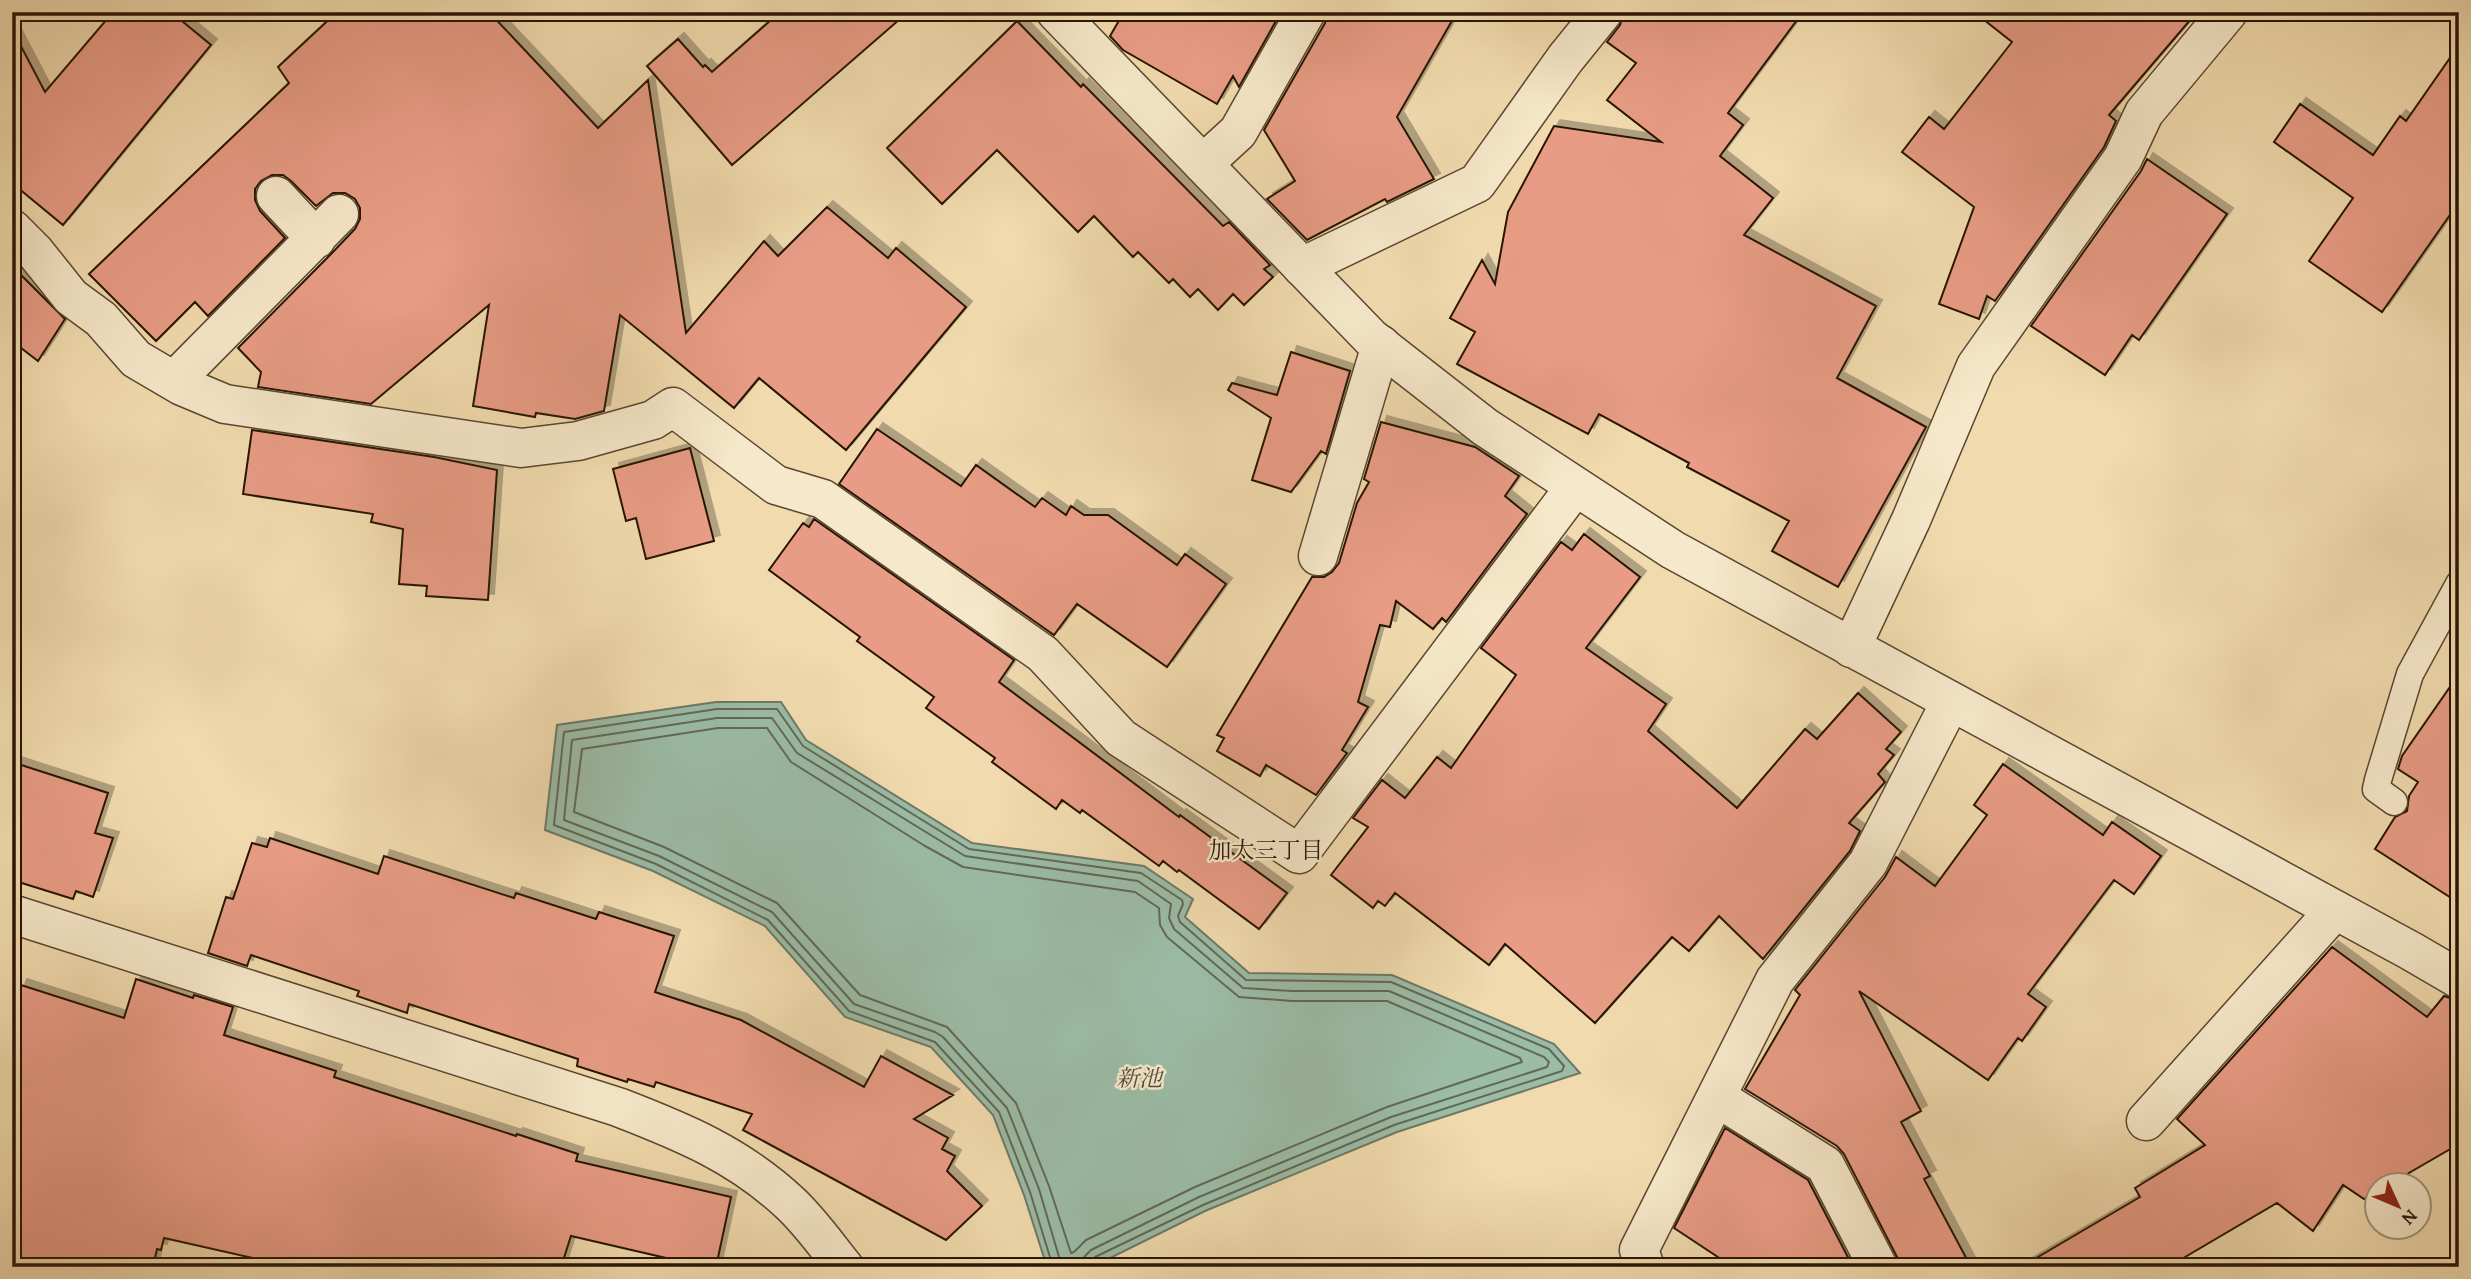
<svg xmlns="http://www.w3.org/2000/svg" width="2471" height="1279" viewBox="0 0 2471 1279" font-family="'Gentium Book Plus','Noto Serif JP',serif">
  <defs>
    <filter id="shadow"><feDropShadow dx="6" dy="-6" stdDeviation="0" flood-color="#0004"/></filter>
  </defs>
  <rect width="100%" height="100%" fill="#f1dbae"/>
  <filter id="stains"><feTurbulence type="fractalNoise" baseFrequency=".00286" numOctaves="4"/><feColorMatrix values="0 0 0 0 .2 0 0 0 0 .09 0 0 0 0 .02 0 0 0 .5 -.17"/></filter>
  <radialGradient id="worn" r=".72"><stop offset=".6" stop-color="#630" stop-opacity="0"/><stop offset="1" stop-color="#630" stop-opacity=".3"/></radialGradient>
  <path fill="#9bbca6" stroke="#6d7966" stroke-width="2" d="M 716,702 L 781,702 L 806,740 L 972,843 L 1144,866 L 1193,899 L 1185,917 L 1249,973 L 1392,975 L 1554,1044 L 1580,1073 L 1397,1132 L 1205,1211 L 1092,1267 L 1047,1267 L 1024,1195 L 993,1115 L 931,1047 L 845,1017 L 765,926 L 653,871 L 545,830 L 557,725 Z"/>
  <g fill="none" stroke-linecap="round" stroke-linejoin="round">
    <path stroke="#626856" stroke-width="2" d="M 718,728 L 767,728 L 791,762 L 925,846 L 963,867 L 1135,892 L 1159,908 L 1160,925 L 1167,937 L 1239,997 L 1292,1001 L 1387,1001 L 1520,1058 L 1522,1062 L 1387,1107 L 1195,1187 L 1086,1240 L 1074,1252 L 1071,1253 L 1049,1186 L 1016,1103 L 947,1027 L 860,995 L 777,903 L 664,847 L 574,812 L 582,749 Z
      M 1053,1267 L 1030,1192 L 999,1112 L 935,1042 L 849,1011 L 768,920 L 656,864 L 554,825 L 564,732 L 717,709 L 777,709 L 803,746 L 969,849 L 1141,873 L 1182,900 L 1183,904 L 1178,916 L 1180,922 L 1246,980 L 1391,982 L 1549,1049 L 1564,1066 L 1562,1071 L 1394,1125 L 1203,1205 L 1095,1257 L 1091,1267
      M 1062,1267 L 1039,1189 L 1007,1108 L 943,1037 L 935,1032 L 854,1004 L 772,912 L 659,856 L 564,820 L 572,740 L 717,718 L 772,718 L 797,753 L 965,856 L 1138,881 L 1171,904 L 1169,918 L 1174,929 L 1243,988 L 1292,991 L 1389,991 L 1544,1057 L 1549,1062 L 1547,1067 L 1391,1117 L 1199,1197 L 1091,1250 L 1084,1257 L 1082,1267"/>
  </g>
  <path fill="#e89c85" stroke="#281406" stroke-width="2" filter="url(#shadow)" d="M 113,12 L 171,12 L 211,45 L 63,225 L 12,183 L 12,29 L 45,92 Z
    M 337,12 L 489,12 L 598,128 L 648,80 L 686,333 L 764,241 L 778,256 L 827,207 L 888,258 L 896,248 L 966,307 L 846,450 L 759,378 L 734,408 L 620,315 L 604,411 L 575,419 L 536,413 L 535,417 L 473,406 L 489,305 L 371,404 L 258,387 L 261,372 L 238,348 L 331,254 L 355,229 L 360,219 L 360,208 L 355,199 L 345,193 L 333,193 L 316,206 L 291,181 L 283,175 L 272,175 L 261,181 L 255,189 L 255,200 L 260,211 L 285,238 L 208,316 L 195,302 L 156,341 L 89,274 L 289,83 L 278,67 Z
    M 780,12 L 908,12 L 732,165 L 647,66 L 678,39 L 703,67 L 705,65 L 712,72 Z
    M 1124,12 L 1281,12 L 1239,87 L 1233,76 L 1217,104 L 1123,50 L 1110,36 Z
    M 1328,12 L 1457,12 L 1397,117 L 1434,179 L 1387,202 L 1385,199 L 1307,240 L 1267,199 L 1295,181 L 1264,130 L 1325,23 Z
    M 1624,12 L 1803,12 L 1728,113 L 1743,125 L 1720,156 L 1773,198 L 1744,235 L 1876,306 L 1837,378 L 1926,427 L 1838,587 L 1772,551 L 1789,521 L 1687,467 L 1689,463 L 1599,414 L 1588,434 L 1457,364 L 1475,332 L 1450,318 L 1482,260 L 1495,284 L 1508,212 L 1554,126 L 1661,142 L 1607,100 L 1636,63 L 1607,42 L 1620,25 Z
    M 1974,12 L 2197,12 L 2109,115 L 2116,121 L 2104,147 L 1995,301 L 1987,296 L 1979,319 L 1939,304 L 1974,207 L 1902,152 L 1929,117 L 1944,129 L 2012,42 Z
    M 1017,21 L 1081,87 L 1083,84 L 1223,226 L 1229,222 L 1270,265 L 1264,269 L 1273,277 L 1244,305 L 1233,294 L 1218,310 L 1198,289 L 1190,297 L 1173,279 L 1169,283 L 1138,252 L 1133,257 L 1094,216 L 1078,232 L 997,150 L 942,204 L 887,148 Z
    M 2459,45 L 2459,202 L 2382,312 L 2309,261 L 2353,198 L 2274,142 L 2300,104 L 2373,155 L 2400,116 L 2406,121 Z
    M 2147,159 L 2227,214 L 2139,340 L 2132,335 L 2105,375 L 2031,326 L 2141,171 Z
    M 12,266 L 65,319 L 38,361 L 12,341 Z
    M 1291,352 L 1350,371 L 1326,454 L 1321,451 L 1291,492 L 1252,480 L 1271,418 L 1228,390 L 1232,383 L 1277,395 Z
    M 1381,422 L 1475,447 L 1519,476 L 1505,496 L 1527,514 L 1446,622 L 1442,618 L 1433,629 L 1396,601 L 1390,627 L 1380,625 L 1358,702 L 1368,707 L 1342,750 L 1347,753 L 1316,795 L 1266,765 L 1260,776 L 1217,751 L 1224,738 L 1217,735 L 1312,577 L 1324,577 L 1332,572 L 1339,563 L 1357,503 L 1369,482 L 1364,479 Z
    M 877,429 L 961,486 L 976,465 L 1035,507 L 1042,498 L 1066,515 L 1071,506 L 1084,515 L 1108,515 L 1177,565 L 1185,554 L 1226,584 L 1167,667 L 1077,604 L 1054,635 L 839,484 Z
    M 252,430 L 434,457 L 497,470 L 488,600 L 426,596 L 427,586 L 399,584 L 403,529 L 371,522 L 373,514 L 243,494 Z
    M 690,448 L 714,541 L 646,559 L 636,518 L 626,521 L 613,469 Z
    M 814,519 L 1014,660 L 999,682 L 1179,817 L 1180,815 L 1287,893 L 1259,929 L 1179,870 L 1177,872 L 1163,861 L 1159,866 L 1082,810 L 1080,813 L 1062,800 L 1056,809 L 992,762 L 995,758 L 926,708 L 934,697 L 857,641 L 860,637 L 769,570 L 803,523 L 809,527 Z
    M 1584,534 L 1640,577 L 1586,648 L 1666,704 L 1648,731 L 1737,808 L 1805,729 L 1817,739 L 1858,693 L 1901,732 L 1886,749 L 1894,755 L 1878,774 L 1885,782 L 1849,823 L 1860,831 L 1850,851 L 1763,959 L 1719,916 L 1689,951 L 1672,937 L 1595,1023 L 1505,944 L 1489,965 L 1395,893 L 1385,906 L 1378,901 L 1373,908 L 1331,875 L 1368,827 L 1353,818 L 1382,780 L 1405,798 L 1437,757 L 1451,768 L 1516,675 L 1481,648 L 1561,542 L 1572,550 Z
    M 2459,674 L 2459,903 L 2375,849 L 2395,817 L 2407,811 L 2409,796 L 2418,782 L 2398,769 L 2402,756 Z
    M 12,762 L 108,793 L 95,833 L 113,838 L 93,897 L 76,891 L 73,899 L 12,880 Z
    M 2003,764 L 2103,835 L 2112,822 L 2161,856 L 2134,894 L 2114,880 L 2028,994 L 2046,1007 L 2022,1041 L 2018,1038 L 1988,1080 L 1859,991 L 1921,1111 L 1901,1122 L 1930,1176 L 1924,1179 L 1971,1267 L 1900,1267 L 1897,1257 L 1844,1154 L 1837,1146 L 1745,1089 L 1800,995 L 1795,990 L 1885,877 L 1896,857 L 1935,886 L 1987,815 L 1974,805 Z
    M 270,838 L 378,874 L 384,856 L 514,898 L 516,893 L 596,919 L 599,912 L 674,936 L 655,992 L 741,1020 L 864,1087 L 881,1056 L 953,1095 L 914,1119 L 948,1138 L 942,1149 L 955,1156 L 947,1171 L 982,1206 L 946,1240 L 743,1130 L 752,1114 L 656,1082 L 654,1087 L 628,1079 L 627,1082 L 577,1066 L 578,1059 L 409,1004 L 407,1013 L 357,996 L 359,991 L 251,955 L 247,966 L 208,953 L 226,897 L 233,899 L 252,843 L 267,847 Z
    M 2332,947 L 2427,1017 L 2444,996 L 2459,1001 L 2459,1144 L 2388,1185 L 2376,1185 L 2376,1191 L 2364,1199 L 2343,1185 L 2313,1231 L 2277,1203 L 2168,1267 L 2021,1267 L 2140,1197 L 2135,1188 L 2205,1145 L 2177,1119 Z
    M 136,979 L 193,998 L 194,995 L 233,1007 L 224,1035 L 336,1071 L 334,1077 L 516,1136 L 517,1134 L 578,1154 L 576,1161 L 731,1197 L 716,1267 L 705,1267 L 571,1236 L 561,1267 L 292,1267 L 164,1238 L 161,1250 L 157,1249 L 153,1267 L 12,1267 L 12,1011 L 21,985 L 124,1018 Z
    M 1725,1128 L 1808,1180 L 1853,1267 L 1733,1267 L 1674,1228 Z"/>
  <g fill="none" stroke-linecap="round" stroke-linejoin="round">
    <defs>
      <path id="service" d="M 2394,802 L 2376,789 L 2378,780 L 2410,674 L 2459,584"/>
      <path id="minor" d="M 1203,164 L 1238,132 L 1306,12
        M 276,196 L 316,239
        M 12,229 L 35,252 L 71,297 L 101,319 L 136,359 L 182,386 L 225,404 L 521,448 L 578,441 L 653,420 L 673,407 L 776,485 L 823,499 L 1043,654 L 1121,738 L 1299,854 L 1575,487
        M 1302,267 L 1477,183 L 1565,59 L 1603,12
        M 174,381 L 339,214
        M 1318,556 L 1381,345
        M 1851,648 L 1911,520 L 1976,366 L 2123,158 L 2144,113 L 2228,12
        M 12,914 L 618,1107 C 683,1132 739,1155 791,1204 C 811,1223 827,1246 844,1267
        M 1716,1097 L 1825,1165 L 1878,1267
        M 2146,1121 L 2335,910
        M 1645,1267 L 1639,1250 L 1775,980 L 1868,863 L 1950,703"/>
      <path id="tertiary" d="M 1056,12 L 1371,338 L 1485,427 L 1673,550 L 2411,951 L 2459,979"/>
    </defs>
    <use href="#service" stroke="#5a4630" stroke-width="29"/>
    <use href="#minor" stroke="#5a4630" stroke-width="41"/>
    <use href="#tertiary" stroke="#5a4630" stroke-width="41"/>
    <use href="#service" stroke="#f6e8ca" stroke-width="26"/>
    <use href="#minor" stroke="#f6e8ca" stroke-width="38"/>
    <use href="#tertiary" stroke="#f6e8ca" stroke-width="38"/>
  </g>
  <g text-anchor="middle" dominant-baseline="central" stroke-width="5" stroke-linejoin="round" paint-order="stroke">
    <g font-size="23" fill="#281406" stroke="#f6e8ca">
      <text x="1266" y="849">加太三丁目</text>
    </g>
    <g font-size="23" font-style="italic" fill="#504f3e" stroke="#f6e8ca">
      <text x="1139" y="1077">新池</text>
    </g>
  </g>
  <rect width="2471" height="1279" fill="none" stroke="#f1dbae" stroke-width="42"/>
  <rect x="14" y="14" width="2443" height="1251" fill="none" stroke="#281406" stroke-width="3.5"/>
  <rect x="21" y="21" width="2429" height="1237" fill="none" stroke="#281406" stroke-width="2"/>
  <g transform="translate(2398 1206) rotate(134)"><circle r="33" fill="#f6e8ca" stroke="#a4937c" stroke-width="2"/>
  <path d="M0-5L12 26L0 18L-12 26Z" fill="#8f2418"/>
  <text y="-10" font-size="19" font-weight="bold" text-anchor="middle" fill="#281406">N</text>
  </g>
  <rect width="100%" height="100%" filter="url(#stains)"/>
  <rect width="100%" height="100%" fill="url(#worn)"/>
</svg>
